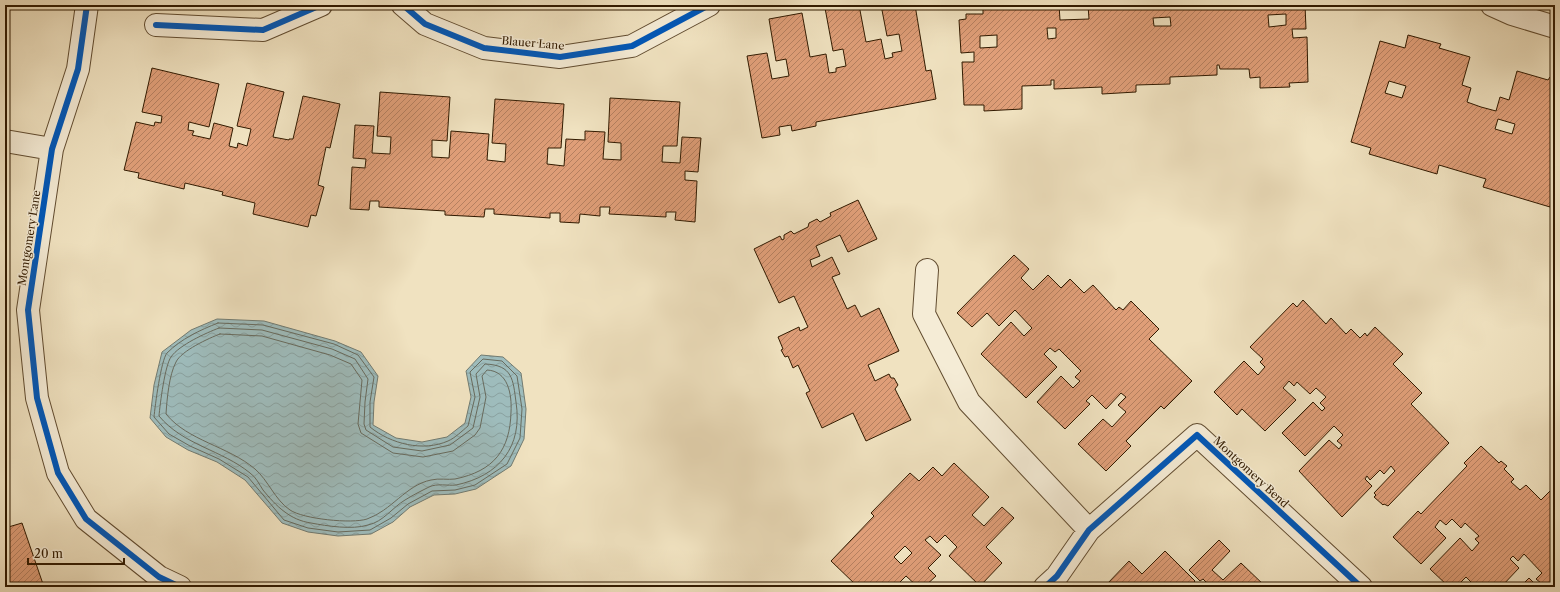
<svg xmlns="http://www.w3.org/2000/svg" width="1560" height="592" viewBox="0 0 1560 592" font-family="'Libre Caslon Text',serif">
  <defs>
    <pattern id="water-waves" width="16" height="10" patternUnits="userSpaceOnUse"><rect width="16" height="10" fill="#9ebcbc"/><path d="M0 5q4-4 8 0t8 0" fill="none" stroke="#89a1a0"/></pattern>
    <pattern id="building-hatch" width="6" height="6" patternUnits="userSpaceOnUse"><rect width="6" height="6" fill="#df9e78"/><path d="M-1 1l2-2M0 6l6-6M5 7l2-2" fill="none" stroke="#b58060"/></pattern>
  </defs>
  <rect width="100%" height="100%" fill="#f0e2c0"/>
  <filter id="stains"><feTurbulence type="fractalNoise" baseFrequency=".005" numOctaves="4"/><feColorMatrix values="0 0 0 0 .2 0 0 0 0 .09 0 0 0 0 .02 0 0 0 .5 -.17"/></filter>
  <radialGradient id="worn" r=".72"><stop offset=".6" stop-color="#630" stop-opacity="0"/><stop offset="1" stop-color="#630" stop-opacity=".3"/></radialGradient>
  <path fill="url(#water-waves)" stroke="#727b71" d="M 217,319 L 264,321 L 335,341 L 361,352 L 378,376 L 374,402 L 373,425 L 396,438 L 422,442 L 447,437 L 465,423 L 471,397 L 466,371 L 481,355 L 503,357 L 521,373 L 526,409 L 524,439 L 511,466 L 476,489 L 455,494 L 434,495 L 410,507 L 393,522 L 371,534 L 338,536 L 308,532 L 282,523 L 245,480 L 217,462 L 188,450 L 166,437 L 150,418 L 154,385 L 162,352 L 191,330 Z"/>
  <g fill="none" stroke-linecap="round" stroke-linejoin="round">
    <path stroke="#686b5e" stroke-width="1" d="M 218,323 L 263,325 L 334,344 L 358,355 L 374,377 L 370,402 L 370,427 C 391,444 423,452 448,441 C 455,438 462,431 468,426 L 475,397 L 470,372 L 483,359 L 502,361 L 517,376 L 522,409 L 520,438 L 507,464 L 475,485 L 455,490 L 432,491 L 408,504 L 391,518 L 370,530 L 338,532 L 308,528 L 284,520 L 248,477 L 219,459 L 190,446 L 169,434 L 154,417 C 155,406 161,360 167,353 C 181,339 200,330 218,323 Z
      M 219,328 L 262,330 L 332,349 L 355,359 L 368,379 L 365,402 L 364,424 L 366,430 L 393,447 L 422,451 L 450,445 L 473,428 L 480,397 L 476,374 L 485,364 C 513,365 513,380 516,402 C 523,447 499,476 456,485 C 448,486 437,483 429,487 C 421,491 413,495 405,500 C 393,507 383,522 368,525 C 352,530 327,526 311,523 C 290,520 276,506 263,490 C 259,484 256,477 250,473 C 222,450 183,445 159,416 C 160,404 165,365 171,357 C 179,345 206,333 219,328 Z
      M 220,334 L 262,336 L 330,355 L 351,364 L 362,380 L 358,424 L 361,433 L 393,453 L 423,457 L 453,451 L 475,435 L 480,428 L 486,397 L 482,376 L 487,370 C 508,371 512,394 511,412 C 510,450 494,471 455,479 C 448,480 439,478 431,480 C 406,485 391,511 367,519 C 352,524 303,519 290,510 C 275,500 268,480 255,469 C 228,446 188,441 166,414 C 167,399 169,375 176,362 C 181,351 209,338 220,334 Z"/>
  </g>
  <path fill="url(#building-hatch)" stroke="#311a00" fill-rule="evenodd" d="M 840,5 L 859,5 L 866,42 L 881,39 L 885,59 L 893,57 L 892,53 L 902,51 L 899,34 L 887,36 L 881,5 L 915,5 L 926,71 L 931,70 L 936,99 L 816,122 L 816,126 L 792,131 L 791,125 L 779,127 L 780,135 L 762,138 L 747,56 L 767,53 L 772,79 L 789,76 L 786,59 L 776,61 L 769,19 L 802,13 L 810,57 L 826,54 L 829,73 L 836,72 L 836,68 L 846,66 L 843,49 L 833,51 L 825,8 Z
    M 983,5 L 1059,5 L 1060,20 L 1089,19 L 1088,5 L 1174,5 L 1174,8 L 1203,7 L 1203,5 L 1305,5 L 1306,29 L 1292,29 L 1293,38 L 1307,37 L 1308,82 L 1289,83 L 1290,87 L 1260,88 L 1260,77 L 1250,78 L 1249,69 L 1220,69 L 1219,65 L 1217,65 L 1217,75 L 1170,77 L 1170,84 L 1136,85 L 1136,92 L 1102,94 L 1102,87 L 1054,89 L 1054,80 L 1051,80 L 1051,85 L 1022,86 L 1022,109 L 984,111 L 984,105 L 964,105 L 962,62 L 974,62 L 974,52 L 961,53 L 959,20 L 966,19 L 966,14 L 983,14 ZM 1286,14 L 1286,25 L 1269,27 L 1268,15 ZM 1170,17 L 1171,26 L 1154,26 L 1153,18 ZM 1047,28 L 1056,28 L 1056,38 L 1048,39 ZM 997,35 L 997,47 L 980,48 L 980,36 Z
    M 1408,35 L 1441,44 L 1439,48 L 1470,57 L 1462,85 L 1471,88 L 1467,102 L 1481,107 L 1496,111 L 1500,97 L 1509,100 L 1517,71 L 1548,80 L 1550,77 L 1555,78 L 1555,134 L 1553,142 L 1555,143 L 1555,202 L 1551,201 L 1550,207 L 1483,187 L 1486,179 L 1439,165 L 1437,174 L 1369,154 L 1371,148 L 1351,142 L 1380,41 L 1405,48 ZM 1389,81 L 1406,86 L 1402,98 L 1385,93 ZM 1498,119 L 1515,124 L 1512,134 L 1495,129 Z
    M 152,68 L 219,84 L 209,127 L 189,122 L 188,130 L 194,131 L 192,135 L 210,139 L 214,123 L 233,128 L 229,146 L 237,148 L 238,143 L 247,146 L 251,129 L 237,126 L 247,83 L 284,92 L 273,137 L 289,140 L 289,139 L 293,139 L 303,96 L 340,104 L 330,148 L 326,147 L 318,185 L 324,187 L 316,216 L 311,215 L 308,227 L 253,214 L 255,203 L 222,195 L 223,192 L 185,183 L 184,189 L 138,178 L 139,173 L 124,170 L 136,122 L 154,126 L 155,122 L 161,123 L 162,116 L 142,112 Z
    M 380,92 L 450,97 L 447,141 L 432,140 L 432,157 L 449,158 L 451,131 L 489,134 L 487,160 L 505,162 L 506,144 L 492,143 L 495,99 L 564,104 L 561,148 L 548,148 L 547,164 L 564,166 L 566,139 L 585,140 L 585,131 L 605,132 L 603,159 L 621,160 L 621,143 L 608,142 L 610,98 L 680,102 L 677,146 L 663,146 L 662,162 L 680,163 L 682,137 L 701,138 L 698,172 L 685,171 L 685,180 L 697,181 L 695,222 L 675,220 L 676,212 L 666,212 L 666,217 L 609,214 L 610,207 L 600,207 L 600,216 L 580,214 L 579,223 L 560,222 L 560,213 L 550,213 L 550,218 L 494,214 L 494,209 L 485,209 L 484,217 L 445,215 L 445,211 L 379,207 L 379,201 L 370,201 L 369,210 L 350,209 L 352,167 L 365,168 L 366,159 L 353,158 L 355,125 L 374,126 L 372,153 L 390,154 L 391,137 L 377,136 Z
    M 858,200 L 877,239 L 848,252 L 840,235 L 816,246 L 820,256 L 810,260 L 812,267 L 832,257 L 840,274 L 832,277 L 847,309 L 855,305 L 861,317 L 879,308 L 899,351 L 868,365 L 875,381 L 889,374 L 891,378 L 894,378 L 898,385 L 895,389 L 911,420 L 866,441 L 853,413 L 822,428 L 806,393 L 810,391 L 798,365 L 793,368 L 788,356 L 785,357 L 781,350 L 783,349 L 778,337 L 799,327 L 800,331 L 808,327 L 794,296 L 779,303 L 754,249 L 780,236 L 782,240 L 784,239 L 784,235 L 791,231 L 794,234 L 808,227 L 809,223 L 817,219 L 820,222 L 831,216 L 830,213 Z
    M 1014,255 L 1029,269 L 1021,278 L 1033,290 L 1048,275 L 1061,288 L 1070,279 L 1084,293 L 1093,285 L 1116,310 L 1119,307 L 1123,310 L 1131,301 L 1159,329 L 1149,339 L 1192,381 L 1164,409 L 1161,406 L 1126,441 L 1131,446 L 1106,471 L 1078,444 L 1103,419 L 1112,427 L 1126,412 L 1118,405 L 1126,397 L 1121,393 L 1106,409 L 1092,395 L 1086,401 L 1090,404 L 1065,429 L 1037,402 L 1061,376 L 1073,388 L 1080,381 L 1075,377 L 1081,371 L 1059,349 L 1055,352 L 1050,348 L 1044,354 L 1057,367 L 1026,398 L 981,354 L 1011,322 L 1024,336 L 1032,328 L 1015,310 L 999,326 L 987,313 L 972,327 L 957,313 Z
    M 1303,300 L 1326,324 L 1331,318 L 1346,334 L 1351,329 L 1360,338 L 1365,333 L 1367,336 L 1375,327 L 1403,354 L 1393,364 L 1422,393 L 1411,404 L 1449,443 L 1388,506 L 1384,504 L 1383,505 L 1374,497 L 1376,495 L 1374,493 L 1395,471 L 1391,466 L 1384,474 L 1380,470 L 1370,480 L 1367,476 L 1365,479 L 1372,486 L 1342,517 L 1299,471 L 1329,440 L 1339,449 L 1342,445 L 1337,441 L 1343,435 L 1334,426 L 1305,456 L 1282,433 L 1313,402 L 1322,411 L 1325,408 L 1320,403 L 1326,397 L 1316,388 L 1310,394 L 1297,382 L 1294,386 L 1289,381 L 1283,388 L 1296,400 L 1265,431 L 1242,409 L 1237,415 L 1214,392 L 1244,361 L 1258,375 L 1265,367 L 1260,362 L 1263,359 L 1250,347 L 1293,303 L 1297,307 Z
    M 1481,446 L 1499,463 L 1501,461 L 1507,466 L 1504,469 L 1514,479 L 1511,482 L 1520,490 L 1526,485 L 1541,500 L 1555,486 L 1555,587 L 1520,587 L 1529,578 L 1538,587 L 1541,583 L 1536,579 L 1542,573 L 1524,554 L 1518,561 L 1513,556 L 1510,559 L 1519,568 L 1501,587 L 1476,587 L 1466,577 L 1456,587 L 1449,587 L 1430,569 L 1460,538 L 1472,551 L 1479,543 L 1475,539 L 1479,536 L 1465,523 L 1461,528 L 1452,519 L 1446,525 L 1440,520 L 1435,527 L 1446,538 L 1421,564 L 1393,537 L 1418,511 L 1421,514 L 1467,466 L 1464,463 Z
    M 954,463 L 989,497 L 972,515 L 984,526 L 1002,507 L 1014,518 L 986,547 L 1002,563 L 980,586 L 949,556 L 957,547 L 945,535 L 937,543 L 930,536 L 925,540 L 941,555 L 928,568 L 936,576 L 924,587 L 918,587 L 906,576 L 895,587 L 864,587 L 859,583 L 857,586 L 831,561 L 874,516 L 871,513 L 910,473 L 919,481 L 933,467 L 942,476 ZM 905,546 L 912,553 L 901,564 L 894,557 Z
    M 22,523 L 44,587 L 5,587 L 5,528 Z
    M 1219,540 L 1230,551 L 1212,570 L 1223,580 L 1241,563 L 1266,587 L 1209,587 L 1210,586 L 1203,579 L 1200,581 L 1189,570 Z
    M 1165,551 L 1195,581 L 1190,587 L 1110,587 L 1107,584 L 1129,561 L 1142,574 Z"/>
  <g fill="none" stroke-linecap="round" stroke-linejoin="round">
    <defs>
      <path id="minor" d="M 87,5 L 78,69 L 52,149 L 28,310 L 37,398 L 58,473 L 86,519 L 159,577 L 180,587
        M 403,5 L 425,24 L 484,48 L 560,57 L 632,46 L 709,5
        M 1492,5 L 1512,14 L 1555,27
        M 156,25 L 263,30 L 321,5
        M 5,141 L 52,149
        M 927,270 L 924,314 L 969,402 L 1089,530
        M 1045,587 L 1057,576 L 1089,530 L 1197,435 L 1361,587"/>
    </defs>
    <use href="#minor" stroke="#614c30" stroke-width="24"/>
    <use href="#minor" stroke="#f5ecd6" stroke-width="22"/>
    <defs>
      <path id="cycleway" d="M 87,5 L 78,69 L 52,149 L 28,310 L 37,398 L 58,473 L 86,519 L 159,577 L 180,587
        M 403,5 L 425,24 L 484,48 L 560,57 L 632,46 L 709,5
        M 156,25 L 263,30 L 321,5
        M 1045,587 L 1057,576 L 1089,530 L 1197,435 L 1361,587"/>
    </defs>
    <use href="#cycleway" stroke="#f5ecd6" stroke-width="8"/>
    <use href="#cycleway" stroke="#0057b8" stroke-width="6"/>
  </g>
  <g text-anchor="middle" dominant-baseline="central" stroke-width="3" stroke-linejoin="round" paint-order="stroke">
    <g font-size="11" fill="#311a00" stroke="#f5ecd6">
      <text transform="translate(533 43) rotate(5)">Blauer Lane</text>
      <text transform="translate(29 238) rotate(-81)">Montgomery Lane</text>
      <text transform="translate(1251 472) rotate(43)">Montgomery Bend</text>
    </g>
  </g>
  <rect width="1560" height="592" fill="none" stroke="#f0e2c0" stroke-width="20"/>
  <rect x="6" y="6" width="1548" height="580" fill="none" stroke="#311a00" stroke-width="2"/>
  <rect x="10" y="10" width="1540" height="572" fill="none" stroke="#311a00"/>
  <path d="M28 558v6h96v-6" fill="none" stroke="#311a00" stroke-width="2"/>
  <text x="34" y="558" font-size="12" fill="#311a00" stroke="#f5ecd6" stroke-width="3" paint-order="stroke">20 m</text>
  <rect width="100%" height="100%" filter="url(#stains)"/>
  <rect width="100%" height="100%" fill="url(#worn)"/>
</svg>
